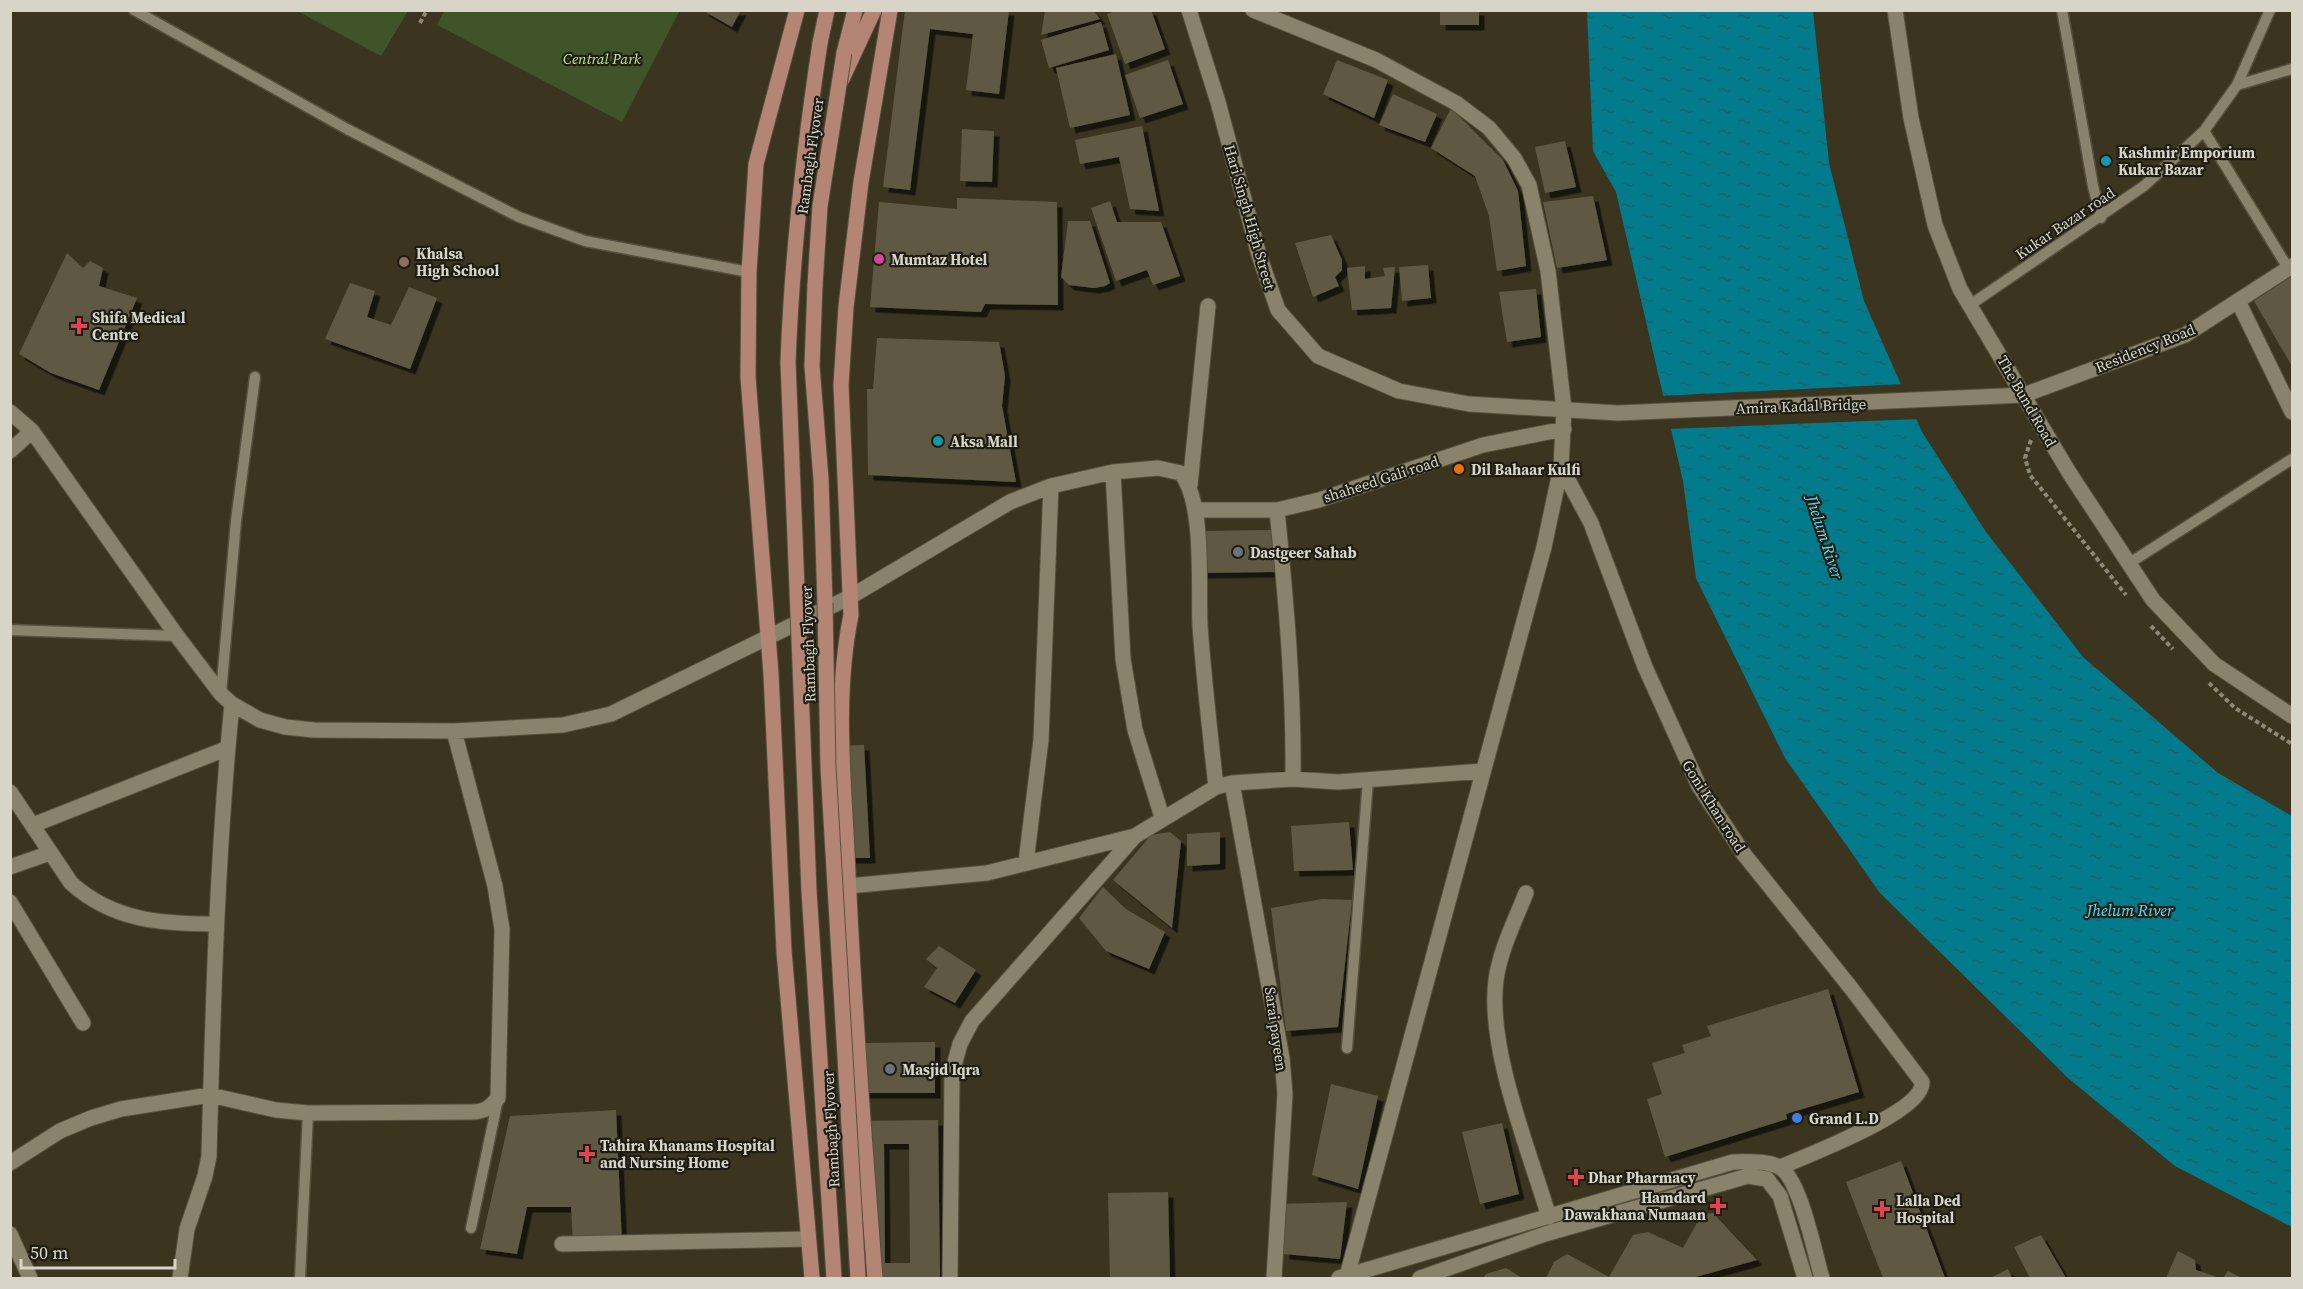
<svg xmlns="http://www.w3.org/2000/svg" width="2303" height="1289" viewBox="0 0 2303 1289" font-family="'Source Serif 4',serif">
  <defs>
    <pattern id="water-ripples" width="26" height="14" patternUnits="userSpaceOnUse" patternTransform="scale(1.5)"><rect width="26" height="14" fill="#027c8c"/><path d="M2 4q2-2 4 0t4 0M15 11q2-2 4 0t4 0" fill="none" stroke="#1b646c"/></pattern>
    <filter id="shadow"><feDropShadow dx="5.5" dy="5.5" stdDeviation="0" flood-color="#0009"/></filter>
  </defs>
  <rect width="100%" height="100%" fill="#3b3520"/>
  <path fill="#405429" d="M 676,10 L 679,12 L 622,122 L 437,25 L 444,11 Z
    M 297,11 L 408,11 L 381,56 Z"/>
  <path fill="url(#water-ripples)" d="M 1587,11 L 1813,11 L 1829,163 L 1864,301 L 1922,432 L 1986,532 L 2083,657 L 2218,773 L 2292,816 L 2292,1227 L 2175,1166 L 2068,1078 L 1880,893 L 1785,758 L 1696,578 L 1683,481 L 1616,192 L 1593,151 Z"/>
  <path fill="#3b3520" d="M 1904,384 L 1919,419 L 1668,429 L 1660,396 Z"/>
  <path fill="#5f5942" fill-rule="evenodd" filter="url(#shadow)" d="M 702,10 L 741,10 L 732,27 Z
    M 905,10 L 1009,10 L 999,94 L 966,90 L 973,34 L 930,29 L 910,190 L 883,187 Z
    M 1045,10 L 1093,10 L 1100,19 L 1041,35 Z
    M 1118,10 L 1151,10 L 1165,49 L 1125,64 L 1107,14 Z
    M 1440,10 L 1479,10 L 1479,25 L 1440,25 Z
    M 1101,22 L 1109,50 L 1049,68 L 1041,40 Z
    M 1116,54 L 1130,115 L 1070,128 L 1056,68 Z
    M 1168,60 L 1183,104 L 1140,118 L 1125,75 Z
    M 1337,60 L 1388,80 L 1374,118 L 1323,94 Z
    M 1393,94 L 1437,114 L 1425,142 L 1379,125 Z
    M 1451,108 L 1503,160 L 1518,191 L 1526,266 L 1497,271 L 1489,216 L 1475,176 L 1431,148 Z
    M 1142,126 L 1159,211 L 1130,209 L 1119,157 L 1080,164 L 1075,140 Z
    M 962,129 L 994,131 L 992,182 L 960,181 Z
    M 1565,141 L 1576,187 L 1545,193 L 1535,147 Z
    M 1593,196 L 1607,260 L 1557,268 L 1543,202 Z
    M 957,198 L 1057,202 L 1058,305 L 985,304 L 981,312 L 870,307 L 879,202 L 957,209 Z
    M 1110,201 L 1117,222 L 1161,222 L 1180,276 L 1153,285 L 1147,270 L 1116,281 L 1091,208 Z
    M 1068,221 L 1090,221 L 1110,283 L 1105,286 L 1094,288 L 1069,285 L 1061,277 Z
    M 1331,235 L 1342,260 L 1342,270 L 1335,277 L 1339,286 L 1313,297 L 1295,243 Z
    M 67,253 L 83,268 L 90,261 L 103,268 L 99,286 L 137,298 L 99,390 L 51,373 L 19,354 Z
    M 1428,265 L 1431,298 L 1402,301 L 1399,267 Z
    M 1365,266 L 1365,279 L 1385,276 L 1383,268 L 1395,267 L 1391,308 L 1352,310 L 1347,268 Z
    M 2292,276 L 2292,366 L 2254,301 Z
    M 350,283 L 375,291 L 367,317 L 391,325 L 409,287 L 437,298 L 410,369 L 325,339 Z
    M 1536,289 L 1541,337 L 1507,342 L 1499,292 Z
    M 877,338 L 999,342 L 1005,376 L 1002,406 L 1016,482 L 868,475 L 867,389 L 873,389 Z
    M 1275,530 L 1276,572 L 1201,573 L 1201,531 Z
    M 864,745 L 870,858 L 840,858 L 833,746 Z
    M 1349,822 L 1353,870 L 1294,871 L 1291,826 Z
    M 1170,832 L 1181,841 L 1172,928 L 1113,880 L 1151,835 Z
    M 1220,832 L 1220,864 L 1187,866 L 1187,834 Z
    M 1103,887 L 1126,909 L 1165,932 L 1149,969 L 1106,951 L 1079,918 Z
    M 1322,899 L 1352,900 L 1338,1027 L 1286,1031 L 1271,908 Z
    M 939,946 L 976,970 L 955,1003 L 924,987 L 937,968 L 926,959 Z
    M 1828,989 L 1859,1092 L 1786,1114 L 1787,1119 L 1665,1157 L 1647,1099 L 1662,1094 L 1652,1063 L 1685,1053 L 1682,1045 L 1711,1036 L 1707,1026 Z
    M 935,1042 L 935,1093 L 863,1093 L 863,1043 Z
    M 1331,1084 L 1378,1096 L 1358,1189 L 1312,1175 Z
    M 616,1110 L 622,1244 L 573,1246 L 571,1207 L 527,1207 L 517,1254 L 480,1249 L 510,1116 Z
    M 938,1120 L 940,1278 L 858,1278 L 855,1121 ZM 884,1144 L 909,1144 L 910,1263 L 885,1263 Z
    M 1502,1123 L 1519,1194 L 1480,1204 L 1462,1132 Z
    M 1901,1161 L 1945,1278 L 1883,1278 L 1846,1182 Z
    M 1168,1192 L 1170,1278 L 1110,1278 L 1108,1193 Z
    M 1347,1202 L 1340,1259 L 1284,1254 L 1279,1204 Z
    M 1713,1213 L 1757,1260 L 1692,1278 L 1546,1278 L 1554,1262 L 1567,1254 L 1609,1277 L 1633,1235 L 1648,1232 L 1683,1248 L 1702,1214 Z
    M 2041,1235 L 2066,1278 L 2030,1278 L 2014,1247 Z
    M 2178,1251 L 2195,1260 L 2196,1270 L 2220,1278 L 2166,1278 Z
    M 1506,1268 L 1522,1278 L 1483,1278 L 1486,1274 Z
    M 2008,1269 L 2012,1278 L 1990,1278 Z
    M 2228,1271 L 2242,1278 L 2223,1278 Z"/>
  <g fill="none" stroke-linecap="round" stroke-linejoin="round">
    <defs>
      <path id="lane" d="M 134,10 L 347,129 L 519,217 L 585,241 L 749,272
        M 2062,10 L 2093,186 L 2101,218
        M 2237,85 L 2292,69
        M 2204,131 L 2288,268
        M 1970,305 L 2144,186 L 2204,131 L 2237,85 L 2270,10
        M 2128,564 L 2292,459
        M 10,630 L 177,636
        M 221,694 L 236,521 L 255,377
        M 1347,1048 L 1368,780
        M 471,1228 L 498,1099
        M 300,1278 L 308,1113"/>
      <path id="street" d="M 1253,10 L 1376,60 L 1456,103 L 1489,128 L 1514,158 L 1529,185 L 1548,271 L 1564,409 L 1561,467 L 1544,547 L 1347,1276
        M 1895,10 L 1911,118 L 1935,225 L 1960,289 L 2070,474 L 2153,600 L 2214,664 L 2292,716
        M 2238,301 L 2292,412
        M 10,412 L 32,431 L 177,636 L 221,694 L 232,704 C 217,855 213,1005 209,1156 L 205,1176 L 187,1229 L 180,1278
        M 10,451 L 32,431
        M 1561,467 L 1591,523 L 1645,667 L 1699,786 L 1743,853 L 1851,988 L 1922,1082 C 1924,1112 1807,1155 1781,1167
        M 1113,472 L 1123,659 L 1135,730 L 1162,817
        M 1190,485 L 1208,306
        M 1195,510 L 1277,510 L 1319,500 L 1483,445 L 1564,429
        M 1277,510 C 1286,600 1294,689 1293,779
        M 232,704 L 260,720 L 285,727 L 314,730 L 454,731 L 563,725 L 611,714 L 850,597 L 1010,502 L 1051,486 L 1113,472 L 1158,468 L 1181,473 C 1205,504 1198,585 1200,626 C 1204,680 1210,733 1216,787
        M 1232,783 L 1282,1058 L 1285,1094 L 1274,1278
        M 10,792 L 71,883 C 113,921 162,924 215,924
        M 33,825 L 228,748
        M 1026,862 L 1041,740 L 1051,486
        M 10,867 L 50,853
        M 848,886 L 987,873 L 1135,836
        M 1526,893 C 1515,921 1500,950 1496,980 C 1487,1048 1529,1150 1549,1217
        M 10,902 L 83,1023
        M 10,1163 L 60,1131 L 91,1118 L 121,1109 L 210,1095 L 276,1110 L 308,1113 L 471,1112 C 484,1112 490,1108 498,1098 L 502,929 L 495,886 L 454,731
        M 10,1234 L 30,1278
        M 562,1244 L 808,1239
        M 950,1278 L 952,1073 L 960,1044 L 972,1021 L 1135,836 L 1216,787 L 1232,783 L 1293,779 L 1338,782 L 1483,771"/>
      <path id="secondary" d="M 1189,10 L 1218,102 L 1259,255 L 1278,310 L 1318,356 L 1399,391 L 1469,404 L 1618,413 L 2024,395 L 2185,335 L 2292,266
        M 1339,1278 L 1733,1162 C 1748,1162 1766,1160 1779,1167 C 1800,1177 1815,1255 1822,1278
        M 1420,1278 L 1545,1234 L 1748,1176 L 1767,1179 L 1780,1196 L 1805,1278"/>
      <path id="primary" d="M 797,10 L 756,164 L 749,272 L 748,377 L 771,674 L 784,951 L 812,1278
        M 820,43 L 827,10
        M 844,53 L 855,10
        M 842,79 L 874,10
        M 815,285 L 812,366 L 821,479 L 825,603
        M 875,1278 C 864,1136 853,994 847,851 C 843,773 835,693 851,615 L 841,385 L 846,307 L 861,182 L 890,10"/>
    </defs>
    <use href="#lane" stroke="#55513e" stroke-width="13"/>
    <use href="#street" stroke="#55513e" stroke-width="17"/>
    <use href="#secondary" stroke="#55513e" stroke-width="17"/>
    <use href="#primary" stroke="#55513e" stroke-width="17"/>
    <path stroke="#8c8877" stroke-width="4" stroke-dasharray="4.5 3" stroke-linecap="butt" d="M 420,23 L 427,10
      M 2031,440 L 2025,458 L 2030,475 L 2126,595
      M 2151,626 L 2173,649
      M 2209,683 L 2235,708 L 2292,744"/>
    <use href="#lane" stroke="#8a836b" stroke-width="10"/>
    <use href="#street" stroke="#8a836b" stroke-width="15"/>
    <use href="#secondary" stroke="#8a836b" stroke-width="15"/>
    <use href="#primary" stroke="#b48575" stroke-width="15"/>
    <defs>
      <path id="primary-bridge" d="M 820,43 C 804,149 792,255 788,362 L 809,891 L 834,1278
        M 815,285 L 820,206 L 844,53
        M 825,603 L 828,767 L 858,1278"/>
    </defs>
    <use href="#primary-bridge" stroke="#55513e" stroke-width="17" stroke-linecap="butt"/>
    <use href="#primary-bridge" stroke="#b48575" stroke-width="15"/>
  </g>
  <g fill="#0f9aa8" stroke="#1f1d13" stroke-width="2">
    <circle cx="2106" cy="161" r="6"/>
    <circle cx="938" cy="441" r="6"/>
  </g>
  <circle fill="#d1479c" stroke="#1f1d13" stroke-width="2" cx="879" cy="259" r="6"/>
  <circle fill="#8d6e63" stroke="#1f1d13" stroke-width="2" cx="404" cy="262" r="6"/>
  <g fill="#e0444e" stroke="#1f1d13" stroke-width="2">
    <path d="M76 317h6v6h6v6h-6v6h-6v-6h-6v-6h6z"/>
    <path d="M584 1145h6v6h6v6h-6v6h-6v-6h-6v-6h6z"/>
    <path d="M1573 1168h6v6h6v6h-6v6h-6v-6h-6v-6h6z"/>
    <path d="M1715 1197h6v6h6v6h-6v6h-6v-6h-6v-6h6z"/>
    <path d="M1879 1200h6v6h6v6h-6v6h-6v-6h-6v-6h6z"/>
  </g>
  <circle fill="#e8710a" stroke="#1f1d13" stroke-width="2" cx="1459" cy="469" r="6"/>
  <g fill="#6b7280" stroke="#1f1d13" stroke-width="2">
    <circle cx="1238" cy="552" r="6"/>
    <circle cx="890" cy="1069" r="6"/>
  </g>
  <circle fill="#3f7fe0" stroke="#1f1d13" stroke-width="2" cx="1797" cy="1118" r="6"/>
  <g text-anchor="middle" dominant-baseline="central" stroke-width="4.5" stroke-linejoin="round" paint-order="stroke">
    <g font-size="15" font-style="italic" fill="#c1ea92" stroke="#1f1d13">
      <text x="602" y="58">Central Park</text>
    </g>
    <g font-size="15" font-weight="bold" fill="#d8d5c8" stroke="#1f1d13" text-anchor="start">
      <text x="2118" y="152">Kashmir Emporium<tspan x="2118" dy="17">Kukar Bazar</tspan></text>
      <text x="416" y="253">Khalsa<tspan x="416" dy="17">High School</tspan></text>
      <text x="891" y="259">Mumtaz Hotel</text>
      <text x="92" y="317">Shifa Medical<tspan x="92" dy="17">Centre</tspan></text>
      <text x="950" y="441">Aksa Mall</text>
      <text x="1471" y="469">Dil Bahaar Kulfi</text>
      <text x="1250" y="552">Dastgeer Sahab</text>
      <text x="902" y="1069">Masjid Iqra</text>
      <text x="1809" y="1118">Grand L.D</text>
      <text x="600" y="1145">Tahira Khanams Hospital<tspan x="600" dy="17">and Nursing Home</tspan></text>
      <text x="1588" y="1177">Dhar Pharmacy</text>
      <text x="1706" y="1197" text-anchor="end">Hamdard<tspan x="1706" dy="17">Dawakhana Numaan</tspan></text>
      <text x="1896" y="1200">Lalla Ded<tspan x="1896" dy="17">Hospital</tspan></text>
    </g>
    <g font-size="15" fill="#d8d5c8" stroke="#1f1d13">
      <text transform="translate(810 156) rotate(-82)">Rambagh Flyover</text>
      <text transform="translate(1250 217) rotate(74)">Hari Singh High Street</text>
      <text transform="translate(2065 223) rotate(-34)">Kukar Bazar road</text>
      <text transform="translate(2145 348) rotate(-22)">Residency Road</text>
      <text transform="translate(2027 401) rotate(60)">The Bund Road</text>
      <text transform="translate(1801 406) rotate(-2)">Amira Kadal Bridge</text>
      <text transform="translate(1381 479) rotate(-18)">shaheed Gali road</text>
      <text transform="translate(808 644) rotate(-92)">Rambagh Flyover</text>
      <text transform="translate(1714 806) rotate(58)">Goni Khan road</text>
      <text transform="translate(1276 1029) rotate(82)">Sarai payeen</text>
      <text transform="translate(831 1129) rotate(-93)">Rambagh Flyover</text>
    </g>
    <g font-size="16" font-style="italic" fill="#53e0f7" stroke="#1f1d13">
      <text transform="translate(1825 537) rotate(72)">Jhelum River</text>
      <text x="2130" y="910">Jhelum River</text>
    </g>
  </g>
  <rect width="2303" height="1289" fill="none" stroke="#d8d5c8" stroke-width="24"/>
  <path d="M21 1259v9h154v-9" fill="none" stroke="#d8d5c8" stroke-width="3"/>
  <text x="30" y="1259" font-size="18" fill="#d8d5c8" stroke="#1f1d13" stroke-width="4.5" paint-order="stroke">50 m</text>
</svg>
